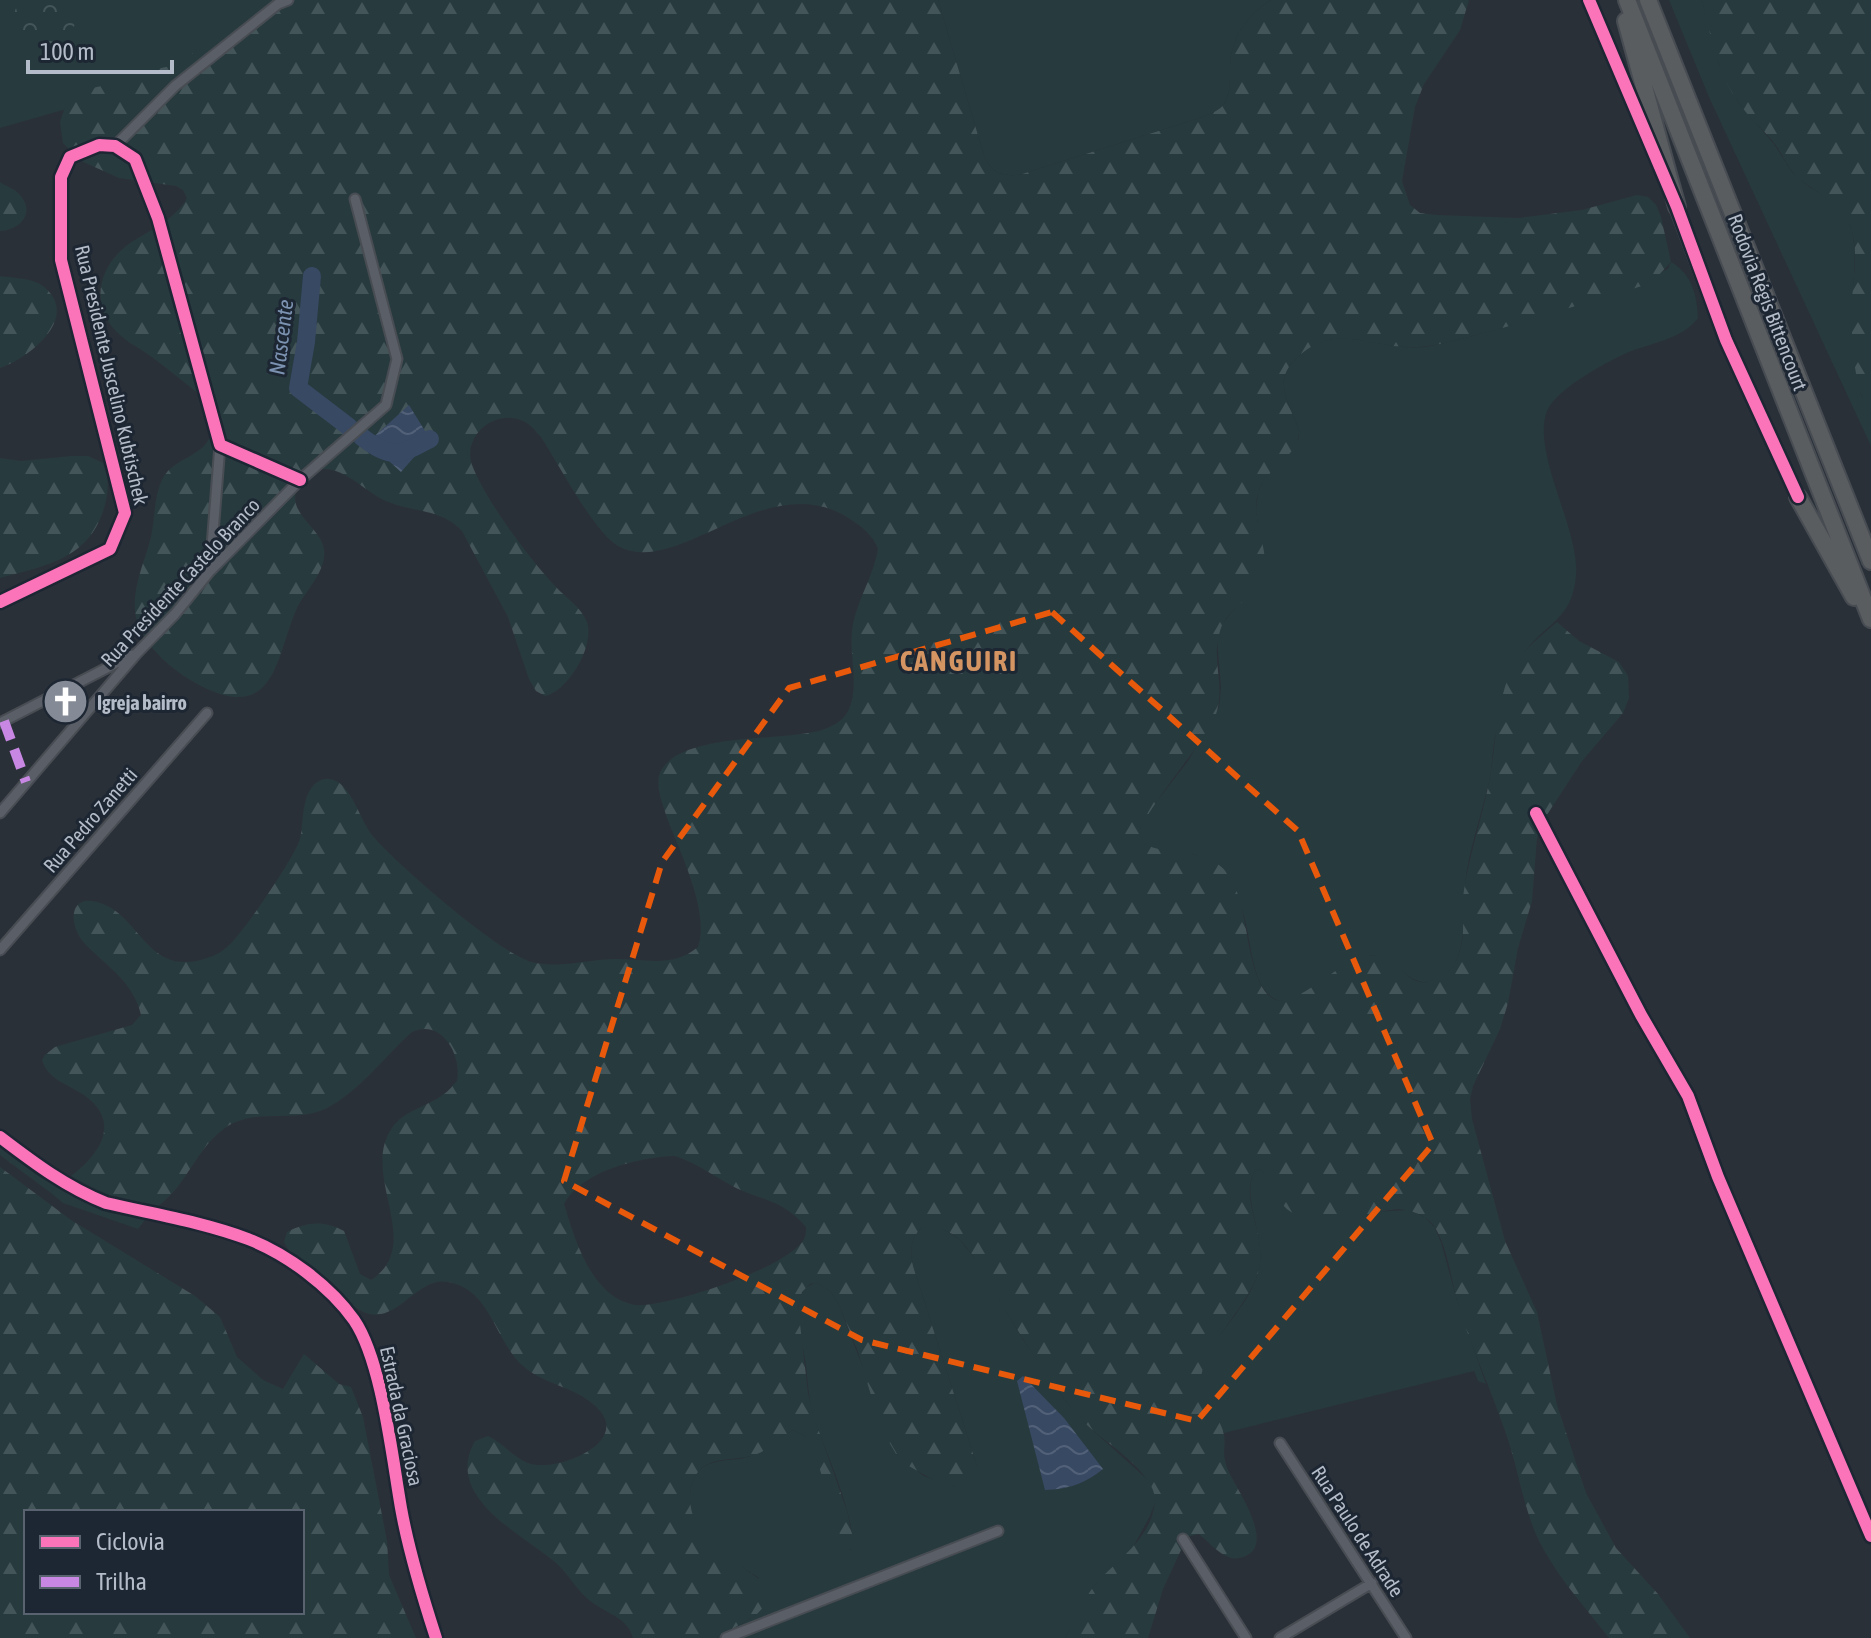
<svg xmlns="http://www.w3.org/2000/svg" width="1871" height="1638" viewBox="0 0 1871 1638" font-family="'Asap Condensed',sans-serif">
  <defs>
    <pattern id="forest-firs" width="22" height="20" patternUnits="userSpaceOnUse" patternTransform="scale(2)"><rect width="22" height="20" fill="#273a3e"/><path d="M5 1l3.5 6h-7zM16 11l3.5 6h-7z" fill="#445559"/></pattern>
    <pattern id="park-crowns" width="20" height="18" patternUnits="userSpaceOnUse" patternTransform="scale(2)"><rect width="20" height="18" fill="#273a3e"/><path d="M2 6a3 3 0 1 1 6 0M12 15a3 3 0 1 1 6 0" fill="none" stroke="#445559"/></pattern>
    <pattern id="water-waves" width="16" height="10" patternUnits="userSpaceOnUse" patternTransform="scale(2)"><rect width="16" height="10" fill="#384963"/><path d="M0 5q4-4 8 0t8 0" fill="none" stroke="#526178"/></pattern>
  </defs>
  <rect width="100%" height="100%" fill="#2a3038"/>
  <path fill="#273a3e" d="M 0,0 L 273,0 L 180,64 L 119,94 L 0,128 Z
    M 938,0 L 1271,0 C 1247,15 1231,38 1230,67 C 1230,80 1231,92 1224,104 C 1220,110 1210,114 1203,117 L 1019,175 C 1002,176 994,174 985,159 Z
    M 1669,0 L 1702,0 L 1719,64 L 1738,102 L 1774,144 L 1792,172 L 1808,186 L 1836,203 L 1845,213 L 1852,230 L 1855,250 L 1852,328 L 1861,395 L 1871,414 L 1871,446 L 1709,97 Z
    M 1671,262 C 1692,274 1697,295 1698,318 C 1684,338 1652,343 1629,352 C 1608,361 1556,389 1547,411 C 1531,453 1580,529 1576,576 C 1572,619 1548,622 1527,649 C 1517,661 1502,712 1497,729 C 1492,746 1493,765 1489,782 C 1482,812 1472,841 1467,870 C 1462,898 1469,951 1450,970 C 1416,1004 1401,958 1371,955 L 1293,999 C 1287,1000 1280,1002 1275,999 C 1247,985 1253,925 1238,902 C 1228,885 1210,870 1196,855 L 1159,851 L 1143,844 L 1139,833 L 1143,819 L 1188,761 L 1219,707 L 1221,687 L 1217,639 L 1222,624 L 1240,602 L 1258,526 L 1256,510 L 1258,492 L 1265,478 L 1299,438 L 1299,431 C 1292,408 1273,385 1292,363 C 1333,316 1375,352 1424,347 C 1444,344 1464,338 1483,333 C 1547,316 1607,293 1668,269 Z
    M 1260,1169 L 1268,1176 L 1282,1204 L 1372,1212 L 1408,1210 L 1425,1217 L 1435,1228 L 1441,1242 L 1458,1304 L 1486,1384 L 1478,1381 L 1474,1371 L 1224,1433 C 1213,1415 1196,1394 1201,1371 C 1208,1339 1251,1307 1259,1269 C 1266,1234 1241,1200 1254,1172 Z
    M 65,1173 L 149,1215 L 138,1229 L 63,1203 L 51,1193 Z
    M 933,1226 L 947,1231 L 960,1240 L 977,1261 L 1022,1338 L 1065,1400 L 1088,1426 L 1148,1480 L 1155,1492 L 1155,1503 L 1150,1516 L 1132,1549 L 1095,1585 L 1065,1638 L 717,1638 L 756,1615 L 759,1578 C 730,1559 688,1537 690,1496 C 690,1486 693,1475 702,1468 C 714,1459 730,1461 744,1458 C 763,1453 776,1439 793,1430 L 805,1436 L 813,1448 L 850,1551 C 861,1528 824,1448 815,1421 C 809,1403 808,1385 806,1366 C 804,1345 784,1288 817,1283 L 830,1291 L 839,1305 L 896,1454 L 924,1476 L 955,1487 L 977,1466 L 913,1266 C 910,1250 910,1240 921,1228 Z"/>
  <path fill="url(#forest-firs)" fill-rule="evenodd" d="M 256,0 L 938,0 L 985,159 C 994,174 1002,176 1019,175 L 1203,117 C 1210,114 1220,110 1224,104 C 1231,92 1230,80 1230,67 C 1231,37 1247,15 1271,0 L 1469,0 L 1460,30 L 1424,84 L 1415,107 L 1402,181 L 1410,205 L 1420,213 L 1436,215 L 1519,218 L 1582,210 L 1637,195 L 1648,197 L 1656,205 L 1661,217 L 1671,262 L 1655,279 L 1642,286 C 1589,301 1537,319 1484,333 C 1462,338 1440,346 1418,347 C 1371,350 1332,318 1292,363 C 1273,385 1292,408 1299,431 C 1299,457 1268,466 1259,490 C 1249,518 1270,548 1264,574 C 1258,598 1227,606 1220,631 C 1209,666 1232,693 1208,731 C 1196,749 1140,819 1140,832 C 1140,834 1143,842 1144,844 C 1167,855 1197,849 1219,865 C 1253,889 1241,976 1272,998 C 1289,1010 1330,973 1346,964 C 1355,959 1371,953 1381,956 C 1405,964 1411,997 1444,975 C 1452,969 1458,960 1460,950 C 1466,931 1461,909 1464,890 C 1470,852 1483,815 1490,777 C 1496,744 1496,707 1509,676 C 1518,653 1539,638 1557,622 L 1579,641 L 1619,662 L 1628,676 L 1629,698 L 1623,713 L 1582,761 L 1541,824 L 1537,838 L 1532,901 L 1518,948 L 1508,1003 L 1500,1029 L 1473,1086 L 1470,1099 L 1472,1119 L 1505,1241 L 1537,1312 L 1557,1405 L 1586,1493 L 1616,1548 L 1658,1594 L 1690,1638 L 1609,1638 C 1583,1604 1549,1568 1533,1527 C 1521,1495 1516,1460 1504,1428 C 1490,1387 1472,1349 1459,1308 C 1451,1282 1449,1249 1434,1226 C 1425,1214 1411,1210 1397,1209 C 1366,1213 1305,1232 1283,1205 C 1274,1194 1272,1179 1260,1169 L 1254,1172 C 1239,1202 1269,1237 1258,1273 C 1247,1310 1192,1355 1202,1391 C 1206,1406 1222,1420 1224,1435 C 1226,1449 1221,1452 1228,1470 C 1236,1489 1281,1550 1239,1558 C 1224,1561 1210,1543 1199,1534 L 1187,1537 L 1163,1589 L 1148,1638 L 1065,1638 C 1075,1621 1082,1600 1095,1585 C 1117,1559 1151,1540 1155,1502 C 1158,1475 1106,1443 1088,1426 C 1077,1415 1066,1402 1057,1389 C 1035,1359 1016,1328 997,1296 C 985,1277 976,1256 960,1240 C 948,1229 936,1226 921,1228 C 910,1240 910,1250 913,1266 L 977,1466 L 978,1476 L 972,1486 L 955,1487 L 939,1483 L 907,1465 L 896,1454 L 881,1428 L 857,1349 L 839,1305 L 830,1291 L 817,1283 L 810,1284 L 802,1292 L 798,1307 L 808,1393 L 814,1417 L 847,1511 L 854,1543 L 849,1552 L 843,1545 L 817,1460 L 805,1436 L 793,1430 C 780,1437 770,1449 757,1454 C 740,1461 719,1456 703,1467 C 695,1473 690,1485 690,1494 C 688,1542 740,1561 770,1588 L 771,1599 L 756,1615 L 717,1638 L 633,1638 C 628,1618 608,1614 593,1603 C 578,1593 569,1574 555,1562 C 522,1534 443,1497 475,1441 L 488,1436 C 503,1443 513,1457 528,1463 C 552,1473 627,1446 601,1412 C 581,1387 545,1386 523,1366 C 494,1340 491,1289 448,1282 C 417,1276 398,1324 366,1313 C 350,1308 315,1273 298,1261 L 290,1253 L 284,1242 L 287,1232 C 307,1222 323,1220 344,1231 L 360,1274 L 371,1280 C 426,1244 359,1175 392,1128 C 404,1110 427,1107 444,1094 C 449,1091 453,1085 457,1081 C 462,1055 442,1018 412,1032 C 386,1055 353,1099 320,1111 C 289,1122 254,1108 225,1128 C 204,1143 194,1165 179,1185 C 171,1196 159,1205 149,1215 L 71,1176 C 100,1154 122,1122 84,1095 C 68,1084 48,1080 42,1060 L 45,1055 L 55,1047 L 132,1025 L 141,1015 C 134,983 108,967 86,945 C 67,925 68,890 103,904 C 142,919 149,980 210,957 C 219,954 227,948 234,940 C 248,925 294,858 300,839 C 304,822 301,800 313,786 C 316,782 324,778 329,779 C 351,781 359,819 372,835 C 394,862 501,955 532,962 C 559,969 589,959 617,959 C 646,959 673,968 698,947 C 710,912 680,852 667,818 C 663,805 656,789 659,776 C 661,767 671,758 679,754 C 722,734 773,741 819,731 C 830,727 842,723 848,711 C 860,687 849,656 852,631 C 856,601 873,578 878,549 C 873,535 862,527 850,519 C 767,464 678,580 618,546 C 594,532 558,463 541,437 C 535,431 531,424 523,421 C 495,408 462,436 472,465 C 486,501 528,557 555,586 C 566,598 581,607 587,622 C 595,646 568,691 545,696 L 536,691 L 529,679 L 508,617 L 462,531 C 441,508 413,513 386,501 C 366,492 344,467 322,469 C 310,470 304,476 299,486 C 283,511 321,527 324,549 C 327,571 306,590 297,608 C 276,654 277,723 203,687 C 181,676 157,658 144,636 C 123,604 143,569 151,537 C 155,519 154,495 163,478 C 175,455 217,455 210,423 C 208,412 207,404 200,395 C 184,382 168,369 152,357 C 138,347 124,341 113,328 C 89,298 102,263 130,243 C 149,231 177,218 187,198 L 183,190 L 176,186 L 119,178 L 79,160 L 63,143 L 60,122 L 65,107 L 83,90 L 125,81 L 152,70 L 180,64 ZM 675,1156 C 697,1163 715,1177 736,1188 C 765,1201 784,1201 806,1227 C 806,1231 806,1235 804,1239 C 790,1267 666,1308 635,1305 C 630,1304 622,1301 618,1299 C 586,1280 574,1236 564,1204 C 581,1171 640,1157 675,1156 Z
    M 1702,0 L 1871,0 L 1871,414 C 1852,389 1851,331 1852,301 C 1853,277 1859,252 1851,228 C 1841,200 1815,194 1795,175 C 1787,166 1782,154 1775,144 C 1764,130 1749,118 1739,103 C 1718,74 1710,34 1702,0 Z
    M 0,182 C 5,186 13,188 17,192 C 37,210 22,230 0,231 Z
    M 0,276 C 13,278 32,278 43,286 C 82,317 29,358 0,368 Z
    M 72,456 L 88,456 L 103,463 C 109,478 109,488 105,505 C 90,559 48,565 0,578 L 0,458 L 21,461 Z
    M 0,1137 L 65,1173 L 51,1193 L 0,1155 Z
    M 0,1167 L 71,1220 L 195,1296 L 220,1317 L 237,1357 L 263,1380 L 283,1389 L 304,1354 L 339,1384 L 351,1387 L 363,1417 L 387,1541 L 389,1575 L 416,1638 L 0,1638 ZM 26,1512 L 302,1512 L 302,1612 L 26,1612 Z"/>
  <path fill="url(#park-crowns)" d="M 21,0 L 69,0 C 94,44 32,72 16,30 C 11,19 14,9 21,0 Z"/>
  <path fill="url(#water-waves)" d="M 409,405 L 430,439 L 401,472 L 368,442 Z
    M 1023,1376 L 1064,1418 L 1103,1469 C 1084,1484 1069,1489 1045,1490 L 1017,1381 Z"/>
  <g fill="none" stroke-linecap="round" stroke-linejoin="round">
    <path stroke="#384963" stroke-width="18" d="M 312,276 L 306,342 L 298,388 L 349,427
      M 362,437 C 392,460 398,456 430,439"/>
    <defs>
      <path id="street" d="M 115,146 L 175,86 L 278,4 L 288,0
        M 210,571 L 220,445
        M 0,602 L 110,549 L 125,513 L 61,260 L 61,177 L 70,157 L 99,145 L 115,146 L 135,159 L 158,218 L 220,445 L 300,480
        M 0,723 L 132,655
        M 0,813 L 137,653 L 175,614 L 210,571 L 300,480 L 386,405 L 397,359 L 355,199
        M 1536,813 L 1641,1015 L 1688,1096 L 1718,1177 L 1871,1536
        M 0,950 L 207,713
        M 1280,1443 L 1406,1638
        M 1183,1539 L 1246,1638
        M 726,1638 L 998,1531
        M 1280,1638 L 1372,1583"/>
      <path id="secondary" d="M 1589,0 L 1661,170
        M 1674,202 L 1726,340 L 1798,497
        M 0,1137 C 34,1163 66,1187 106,1203 C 153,1214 203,1222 248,1239 C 287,1254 330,1286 354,1320 C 382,1361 392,1457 401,1508 C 409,1553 422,1595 436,1638"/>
      <path id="highway" d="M 1627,0 L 1871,619
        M 1648,0 L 1871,561
        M 1626,21 L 1677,207
        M 1798,497 L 1854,597"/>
    </defs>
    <use href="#street" stroke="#484c53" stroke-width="13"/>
    <use href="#secondary" stroke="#484c53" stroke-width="16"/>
    <use href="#highway" stroke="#474c53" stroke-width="20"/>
    <use href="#street" stroke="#5a5e66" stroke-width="9"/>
    <use href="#secondary" stroke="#595d64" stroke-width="12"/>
    <use href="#highway" stroke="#5a5d60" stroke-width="16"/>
    <path stroke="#c787e3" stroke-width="10" stroke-dasharray="20 10" stroke-linecap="butt" d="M 4,721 L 26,782"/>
    <defs>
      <path id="cycleway" d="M 1589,0 L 1677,207 L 1726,340 L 1798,497
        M 0,602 L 110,549 L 125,513 L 61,260 L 61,177 L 70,157 L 99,145 L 115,146 L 135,159 L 158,218 L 220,445 L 300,480
        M 1536,813 L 1641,1015 L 1688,1096 L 1718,1177 L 1871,1536
        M 0,1137 C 34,1163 66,1187 106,1203 C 153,1214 203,1222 248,1239 C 287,1254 330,1286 354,1320 C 382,1361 392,1457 401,1508 C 409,1553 422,1595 436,1638"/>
    </defs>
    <use href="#cycleway" stroke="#1d2633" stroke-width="17"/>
    <use href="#cycleway" stroke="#fb73b8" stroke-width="12"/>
  </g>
  <path fill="none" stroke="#e8590c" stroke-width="6" stroke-dasharray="16 10" stroke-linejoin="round" d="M 1052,612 L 1298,831 L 1433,1144 L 1197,1421 L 862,1340 L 564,1181 L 662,862 L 789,688 Z"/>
  <defs>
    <symbol id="church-disc" viewBox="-11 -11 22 22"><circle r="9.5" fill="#848b96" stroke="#1d2633"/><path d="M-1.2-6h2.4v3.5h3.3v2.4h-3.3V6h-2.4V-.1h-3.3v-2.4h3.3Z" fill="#fff"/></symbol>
  </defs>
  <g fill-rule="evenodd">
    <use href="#church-disc" x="40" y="676" width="51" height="51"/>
  </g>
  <g text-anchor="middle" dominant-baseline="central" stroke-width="6" stroke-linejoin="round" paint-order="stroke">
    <g font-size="20" fill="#b4bcc9" stroke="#1d2633">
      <text transform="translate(1768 302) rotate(69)">Rodovia Régis Bittencourt</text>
      <text transform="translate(112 375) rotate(77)">Rua Presidente Juscelino Kubtischek</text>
      <text transform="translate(180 582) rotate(-47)">Rua Presidente Castelo Branco</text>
      <text transform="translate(90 820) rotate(-49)">Rua Pedro Zanetti</text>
      <text transform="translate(402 1416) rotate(78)">Estrada da Graciosa</text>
      <text transform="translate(1358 1531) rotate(57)">Rua Paulo de Adrade</text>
    </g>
    <g font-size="20" font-weight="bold" fill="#b4bcc9" stroke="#1d2633" text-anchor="start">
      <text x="97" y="702">Igreja bairro</text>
    </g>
    <g font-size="22" font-style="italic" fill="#7c92b1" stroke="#1d2633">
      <text transform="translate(281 337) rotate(-83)">Nascente</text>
    </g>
    <g font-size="28" font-weight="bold" letter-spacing="2" fill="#d59563" stroke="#1d2633">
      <text x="959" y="661">CANGUIRI</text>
    </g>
  </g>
  <rect x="24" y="1510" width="280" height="104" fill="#1d2633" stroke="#59626f" stroke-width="2"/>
  <rect x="40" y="1536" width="40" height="12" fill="#fb73b8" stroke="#59626f" stroke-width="2"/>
  <text x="96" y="1550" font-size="24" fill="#b4bcc9">Ciclovia</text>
  <rect x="40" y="1576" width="40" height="12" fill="#c787e3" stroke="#59626f" stroke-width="2"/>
  <text x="96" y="1590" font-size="24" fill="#b4bcc9">Trilha</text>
  <path d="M28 60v12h144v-12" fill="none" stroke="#b4bcc9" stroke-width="4"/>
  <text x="40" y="60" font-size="24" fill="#b4bcc9" stroke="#1d2633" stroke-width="6" paint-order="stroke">100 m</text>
</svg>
